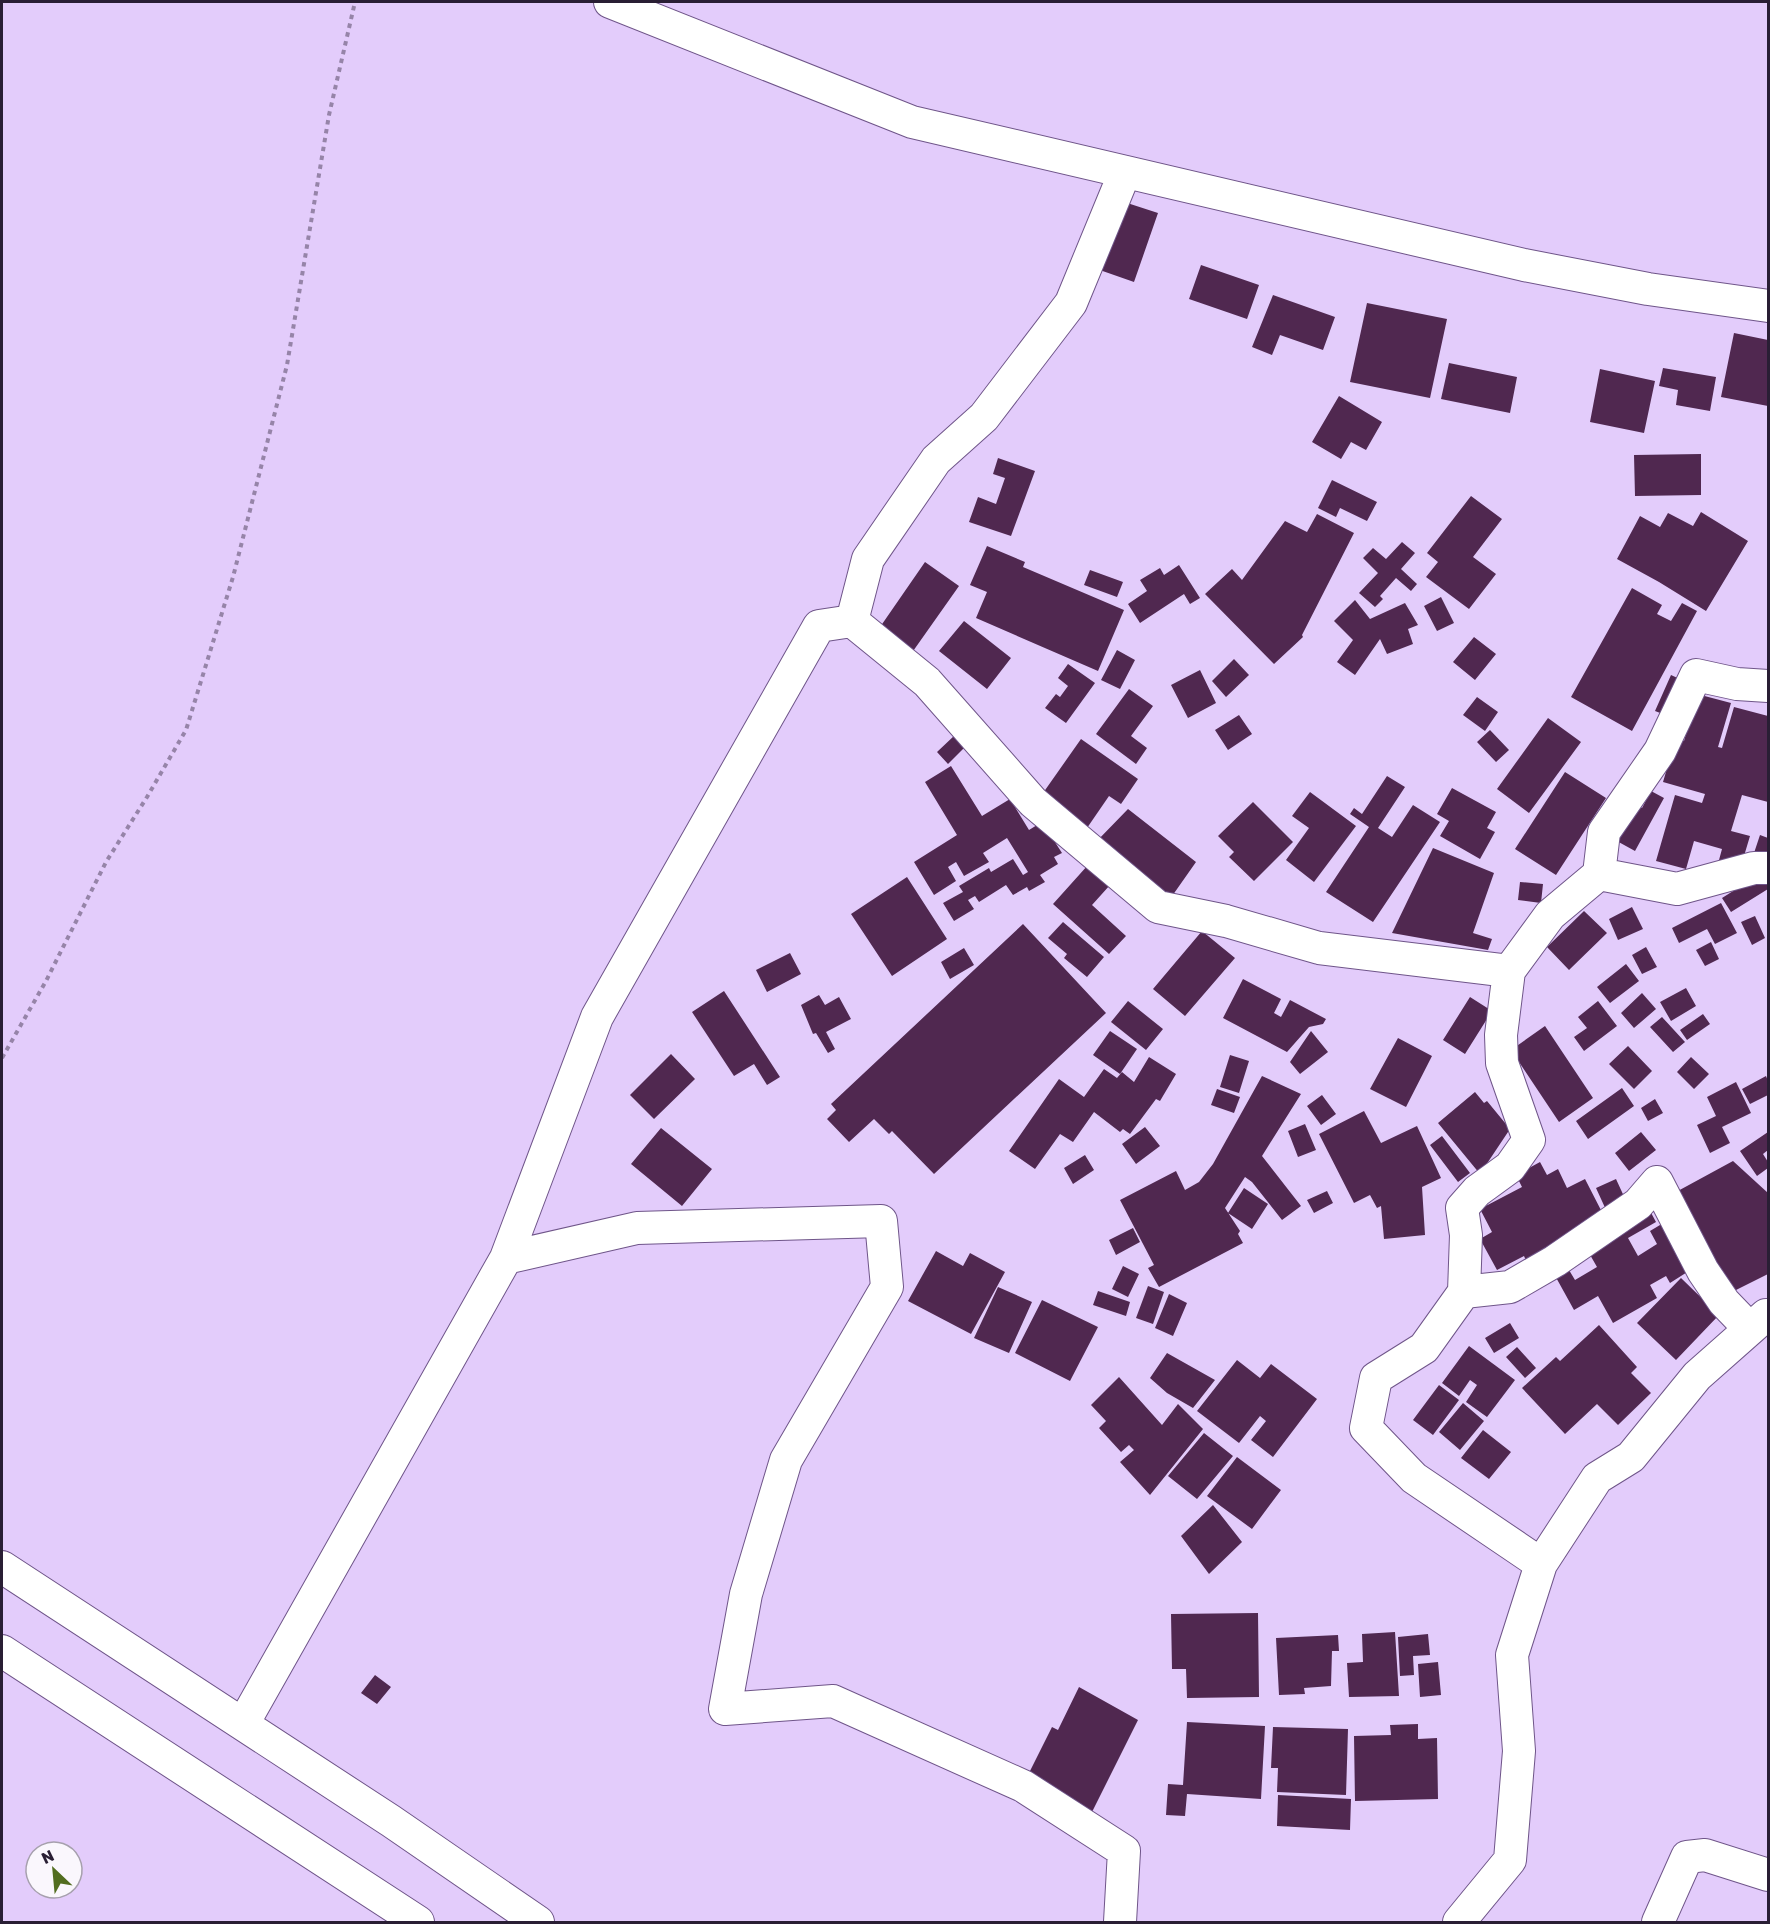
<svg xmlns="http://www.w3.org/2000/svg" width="1770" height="1924" viewBox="0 0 1770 1924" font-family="Rubik,sans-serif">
  <rect width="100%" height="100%" fill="#e3ccfb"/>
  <path fill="#502850" d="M 1118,200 L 1158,213 L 1134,282 L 1094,268 Z
    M 1201,265 L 1259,285 L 1247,319 L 1189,299 Z
    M 1273,295 L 1335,317 L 1323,350 L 1280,335 L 1272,355 L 1252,347 Z
    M 1367,303 L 1447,319 L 1430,398 L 1350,382 Z
    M 1734,333 L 1768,340 L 1768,406 L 1721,397 Z
    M 1449,363 L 1517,377 L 1510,413 L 1441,399 Z
    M 1663,368 L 1716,377 L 1710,411 L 1676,405 L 1678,390 L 1659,386 Z
    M 1600,369 L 1655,381 L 1644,433 L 1590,422 Z
    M 1339,396 L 1382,422 L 1366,450 L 1351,442 L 1341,459 L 1312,442 Z
    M 1701,454 L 1701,495 L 1635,496 L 1634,455 Z
    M 998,458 L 1035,471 L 1011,536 L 969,522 L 978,497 L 996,504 L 1005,478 L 993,474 Z
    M 1332,480 L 1377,502 L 1367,521 L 1340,508 L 1336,517 L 1318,508 Z
    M 1471,496 L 1502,519 L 1473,557 L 1496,574 L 1469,609 L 1426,577 L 1438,562 L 1427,553 Z
    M 1701,512 L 1748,541 L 1706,611 L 1659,582 L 1617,559 L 1640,516 L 1660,527 L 1668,513 L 1693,526 Z
    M 1317,514 L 1354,533 L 1302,635 L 1303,637 L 1274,664 L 1205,594 L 1232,569 L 1242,580 L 1285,521 L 1307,532 Z
    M 1402,542 L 1415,553 L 1401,569 L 1417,584 L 1411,591 L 1396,578 L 1380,596 L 1383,599 L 1375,607 L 1359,593 L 1378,573 L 1363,558 L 1373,548 L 1386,559 Z
    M 987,546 L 1025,562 L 1023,567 L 1124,610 L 1098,671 L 976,618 L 987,592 L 970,585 Z
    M 925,562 L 959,586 L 911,654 L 878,630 Z
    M 1179,565 L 1200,598 L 1190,604 L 1184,594 L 1140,623 L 1128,604 L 1147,591 L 1140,580 L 1160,568 L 1164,575 Z
    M 1090,570 L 1123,582 L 1117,597 L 1084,585 Z
    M 1632,588 L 1662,605 L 1657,614 L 1671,621 L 1682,603 L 1697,611 L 1632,731 L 1571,697 Z
    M 1441,597 L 1454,623 L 1437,631 L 1424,606 Z
    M 1355,600 L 1370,619 L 1405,603 L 1418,625 L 1408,629 L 1413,644 L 1387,654 L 1380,639 L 1355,675 L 1337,662 L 1353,640 L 1334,621 Z
    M 964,621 L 1011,658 L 987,689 L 939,651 Z
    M 1474,637 L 1496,654 L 1475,680 L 1453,662 Z
    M 1117,650 L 1135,660 L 1120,689 L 1101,680 Z
    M 1234,659 L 1249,675 L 1226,697 L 1212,681 Z
    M 1068,664 L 1095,683 L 1066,723 L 1045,708 L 1056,694 L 1060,697 L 1068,686 L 1058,678 Z
    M 1200,670 L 1216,703 L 1188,718 L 1171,685 Z
    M 1671,675 L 1684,681 L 1668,716 L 1655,711 Z
    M 1129,689 L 1153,706 L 1131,736 L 1147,748 L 1136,764 L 1096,734 Z
    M 1697,694 L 1731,703 L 1718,747 L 1722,748 L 1734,707 L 1768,716 L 1768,802 L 1742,795 L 1731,831 L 1750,836 L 1741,866 L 1719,860 L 1722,849 L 1694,841 L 1686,869 L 1656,861 L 1675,795 L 1702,803 L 1705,794 L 1663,782 L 1676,738 L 1684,741 Z
    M 1477,697 L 1498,712 L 1485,731 L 1463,715 Z
    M 1239,715 L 1252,734 L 1228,750 L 1215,730 Z
    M 1548,718 L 1581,742 L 1529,813 L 1497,789 Z
    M 1490,730 L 1509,750 L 1496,762 L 1477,742 Z
    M 955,735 L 965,747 L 948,764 L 937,752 Z
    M 1081,739 L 1138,779 L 1121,804 L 1109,796 L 1087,828 L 1036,803 Z
    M 951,766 L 982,816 L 1010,799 L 1029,830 L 1042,822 L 1062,853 L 1054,857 L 1058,864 L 1040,875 L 1045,882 L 1029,891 L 1027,887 L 1013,895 L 1006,885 L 979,902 L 975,896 L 968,900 L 974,909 L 954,921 L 943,903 L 963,892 L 959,886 L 989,868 L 991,872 L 1013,859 L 1023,875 L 1028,872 L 1007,838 L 983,853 L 989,862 L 964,876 L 956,862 L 948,867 L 956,881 L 934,895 L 914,862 L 957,835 L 925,782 Z
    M 1565,772 L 1606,798 L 1556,875 L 1515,849 Z
    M 1387,776 L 1405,787 L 1378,828 L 1392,837 L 1413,805 L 1440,822 L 1373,922 L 1326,892 L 1369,827 L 1350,814 L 1354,808 L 1362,814 Z
    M 1452,788 L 1496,812 L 1487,828 L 1495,832 L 1480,859 L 1440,836 L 1449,821 L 1437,814 Z
    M 1651,791 L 1664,798 L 1635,851 L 1615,840 L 1634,804 L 1642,808 Z
    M 1310,792 L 1356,826 L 1314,882 L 1286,860 L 1309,828 L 1292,816 Z
    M 1253,802 L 1293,842 L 1254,881 L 1229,857 L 1234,852 L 1218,836 Z
    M 1128,809 L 1196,862 L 1170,899 L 1095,843 Z
    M 1760,835 L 1768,838 L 1768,858 L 1754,853 Z
    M 1433,848 L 1494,873 L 1473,933 L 1492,939 L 1488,950 L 1392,933 Z
    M 1088,865 L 1110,885 L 1092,905 L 1126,936 L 1109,954 L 1053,904 Z
    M 1765,871 L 1768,878 L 1768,889 L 1731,912 L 1722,898 Z
    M 907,877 L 947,939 L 892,976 L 851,914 Z
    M 1520,882 L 1543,884 L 1541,903 L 1518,900 Z
    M 1721,903 L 1737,933 L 1715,944 L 1707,929 L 1679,943 L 1672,928 Z
    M 1632,907 L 1643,929 L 1618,940 L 1609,919 Z
    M 1584,911 L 1607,933 L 1569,970 L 1547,947 Z
    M 1755,916 L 1765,938 L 1752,945 L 1741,922 Z
    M 1063,922 L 1104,957 L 1087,977 L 1064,958 L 1067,954 L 1048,938 Z
    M 1023,924 L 1106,1013 L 934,1174 L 892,1131 L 889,1134 L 874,1119 L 849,1142 L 827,1119 L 836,1110 L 831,1104 Z
    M 1202,931 L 1235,958 L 1185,1016 L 1153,989 Z
    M 1711,942 L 1719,959 L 1705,966 L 1696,950 Z
    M 1646,947 L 1657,967 L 1642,974 L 1632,955 Z
    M 964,948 L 974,965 L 950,979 L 941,962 Z
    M 790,953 L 801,974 L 767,992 L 756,970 Z
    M 1626,964 L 1639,981 L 1610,1003 L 1597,987 Z
    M 1243,979 L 1281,999 L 1274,1013 L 1281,1017 L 1290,1000 L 1326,1019 L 1323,1024 L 1309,1027 L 1287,1052 L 1223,1018 Z
    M 1686,988 L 1696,1006 L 1671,1021 L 1660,1002 Z
    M 724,991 L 780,1077 L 767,1085 L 754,1064 L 734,1076 L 692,1012 Z
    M 1642,993 L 1656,1009 L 1634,1028 L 1621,1013 Z
    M 819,995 L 825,1005 L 839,997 L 851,1019 L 826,1032 L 835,1049 L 828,1053 L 816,1033 L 813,1034 L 801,1005 Z
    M 1470,997 L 1492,1011 L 1465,1054 L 1443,1040 Z
    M 1128,1001 L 1163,1029 L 1146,1050 L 1111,1022 Z
    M 1598,1001 L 1617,1026 L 1584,1051 L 1574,1037 L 1587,1028 L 1578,1017 Z
    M 1703,1014 L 1710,1024 L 1687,1040 L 1680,1030 Z
    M 1662,1017 L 1685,1042 L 1673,1052 L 1650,1027 Z
    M 1545,1026 L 1593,1098 L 1559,1122 L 1511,1050 Z
    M 1110,1031 L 1137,1049 L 1120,1074 L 1093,1055 Z
    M 1311,1031 L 1328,1052 L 1300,1074 L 1290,1062 Z
    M 1398,1038 L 1432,1056 L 1406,1107 L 1370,1089 Z
    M 1628,1046 L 1652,1071 L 1634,1089 L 1609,1064 Z
    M 671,1054 L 695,1079 L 654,1119 L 630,1095 Z
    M 1230,1055 L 1249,1061 L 1239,1093 L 1220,1087 Z
    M 1149,1057 L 1176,1074 L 1160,1101 L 1156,1099 L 1130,1134 L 1123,1129 L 1120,1132 L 1094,1112 L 1073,1142 L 1060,1134 L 1035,1169 L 1009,1151 L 1059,1079 L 1084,1097 L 1104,1069 L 1117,1078 L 1122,1072 L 1134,1082 Z
    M 1691,1057 L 1709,1074 L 1694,1089 L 1677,1072 Z
    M 1262,1076 L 1301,1094 L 1262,1156 L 1301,1206 L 1282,1220 L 1252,1182 L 1245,1177 L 1225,1208 L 1240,1231 L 1238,1234 L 1243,1243 L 1159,1287 L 1148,1268 L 1154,1265 L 1120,1200 L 1176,1171 L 1185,1190 L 1199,1182 L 1213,1164 Z
    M 1766,1076 L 1768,1081 L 1768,1095 L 1750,1104 L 1742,1089 Z
    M 1736,1082 L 1751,1113 L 1722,1127 L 1730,1143 L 1710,1153 L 1697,1125 L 1716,1116 L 1707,1097 Z
    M 1622,1088 L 1634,1106 L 1588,1139 L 1576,1121 Z
    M 1217,1089 L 1240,1097 L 1234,1113 L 1211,1105 Z
    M 1475,1092 L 1484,1103 L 1487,1101 L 1510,1129 L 1480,1174 L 1438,1123 Z
    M 1322,1095 L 1336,1114 L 1321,1125 L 1307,1106 Z
    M 1655,1099 L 1663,1113 L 1648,1121 L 1641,1108 Z
    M 1364,1111 L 1381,1143 L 1417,1126 L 1441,1178 L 1422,1187 L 1425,1235 L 1384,1239 L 1381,1206 L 1377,1208 L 1370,1195 L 1354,1203 L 1319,1134 Z
    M 1305,1124 L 1316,1150 L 1298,1157 L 1288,1131 Z
    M 1145,1127 L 1160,1146 L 1136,1164 L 1122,1144 Z
    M 661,1128 L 712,1169 L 682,1206 L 631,1164 Z
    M 1641,1132 L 1656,1150 L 1629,1171 L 1615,1153 Z
    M 1768,1132 L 1768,1150 L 1763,1154 L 1768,1162 L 1768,1168 L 1757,1176 L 1740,1151 Z
    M 1442,1136 L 1470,1173 L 1458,1182 L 1430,1145 Z
    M 1085,1155 L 1094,1170 L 1073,1184 L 1064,1168 Z
    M 1733,1161 L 1768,1193 L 1768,1274 L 1724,1296 L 1676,1192 Z
    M 1540,1162 L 1547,1175 L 1558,1169 L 1567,1188 L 1585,1179 L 1605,1218 L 1528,1265 L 1524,1256 L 1497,1270 L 1480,1239 L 1492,1232 L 1480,1209 L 1522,1187 L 1516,1175 Z
    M 1616,1179 L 1627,1203 L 1607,1212 L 1596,1188 Z
    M 1244,1188 L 1268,1204 L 1252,1229 L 1228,1213 Z
    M 1327,1191 L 1333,1203 L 1314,1213 L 1307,1200 Z
    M 1649,1209 L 1656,1222 L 1628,1238 L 1638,1256 L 1657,1244 L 1650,1231 L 1665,1222 L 1692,1269 L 1670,1283 L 1666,1276 L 1650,1285 L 1657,1298 L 1613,1323 L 1598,1296 L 1574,1310 L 1553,1272 L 1566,1265 L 1575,1280 L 1597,1267 L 1585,1246 Z
    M 1133,1228 L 1140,1242 L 1116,1255 L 1109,1240 Z
    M 936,1251 L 963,1266 L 970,1253 L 1005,1272 L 971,1334 L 908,1301 Z
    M 1123,1266 L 1139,1274 L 1128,1297 L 1112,1289 Z
    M 1681,1278 L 1719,1315 L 1676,1360 L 1637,1323 Z
    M 1148,1286 L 1164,1292 L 1153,1324 L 1136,1318 Z
    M 998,1287 L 1032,1302 L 1009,1353 L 974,1338 Z
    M 1098,1291 L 1130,1302 L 1126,1316 L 1093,1305 Z
    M 1169,1294 L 1187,1303 L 1173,1336 L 1155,1328 Z
    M 1042,1300 L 1098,1327 L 1070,1381 L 1015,1353 Z
    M 1510,1323 L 1519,1338 L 1494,1353 L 1485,1338 Z
    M 1599,1325 L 1637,1367 L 1631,1373 L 1651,1393 L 1618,1425 L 1597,1404 L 1565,1434 L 1522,1388 L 1556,1357 L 1560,1361 Z
    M 1469,1346 L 1515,1380 L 1487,1417 L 1466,1402 L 1477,1385 L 1470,1380 L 1459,1396 L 1442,1383 Z
    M 1517,1347 L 1536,1368 L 1525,1378 L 1506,1357 Z
    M 1167,1353 L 1215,1380 L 1193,1408 L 1167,1393 L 1150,1378 Z
    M 1237,1360 L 1260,1378 L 1271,1364 L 1317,1399 L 1273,1457 L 1251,1440 L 1266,1421 L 1260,1416 L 1239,1443 L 1197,1411 Z
    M 1119,1377 L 1162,1425 L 1178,1404 L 1203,1429 L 1150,1495 L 1120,1462 L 1134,1450 L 1129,1445 L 1121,1452 L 1099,1428 L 1106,1421 L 1091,1405 Z
    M 1439,1385 L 1459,1400 L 1433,1435 L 1413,1420 Z
    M 1463,1403 L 1484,1421 L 1460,1450 L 1439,1432 Z
    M 1483,1430 L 1511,1452 L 1489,1479 L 1461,1458 Z
    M 1204,1433 L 1233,1456 L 1197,1499 L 1168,1476 Z
    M 1237,1457 L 1281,1490 L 1252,1529 L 1207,1496 Z
    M 1213,1505 L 1242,1542 L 1209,1574 L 1181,1536 Z
    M 1258,1613 L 1259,1697 L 1187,1698 L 1186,1669 L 1172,1669 L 1171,1614 Z
    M 1395,1632 L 1399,1696 L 1349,1697 L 1347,1663 L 1363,1662 L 1362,1634 Z
    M 1428,1634 L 1430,1655 L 1413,1656 L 1414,1675 L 1400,1676 L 1398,1637 Z
    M 1338,1635 L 1339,1651 L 1332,1651 L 1331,1686 L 1304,1688 L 1305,1694 L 1279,1695 L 1276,1638 Z
    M 1438,1662 L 1441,1695 L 1420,1697 L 1418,1664 Z
    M 375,1675 L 391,1687 L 377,1704 L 361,1693 Z
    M 1079,1687 L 1138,1720 L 1091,1814 L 1026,1779 L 1052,1727 L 1058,1730 Z
    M 1187,1722 L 1265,1726 L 1261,1799 L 1187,1794 L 1185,1816 L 1166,1815 L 1168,1784 L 1183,1785 Z
    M 1418,1724 L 1418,1739 L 1437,1738 L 1438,1799 L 1355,1801 L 1354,1736 L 1391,1735 L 1390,1725 Z
    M 1273,1727 L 1348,1729 L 1346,1795 L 1277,1792 L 1278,1768 L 1271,1768 Z
    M 1278,1795 L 1351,1799 L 1350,1830 L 1277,1826 Z"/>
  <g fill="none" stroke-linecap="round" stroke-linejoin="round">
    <defs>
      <path id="minor" d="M 610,2 L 912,122 L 1524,265 L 1648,289 L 1768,306
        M 1125,172 L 1071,303 L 984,417 L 936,460 L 868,559 L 852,621 L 927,682 L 1033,802 L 1158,907 L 1226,921 L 1319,948 L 1509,971 L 1501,1035 L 1502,1063 L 1529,1140 L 1510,1167 L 1477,1191 L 1462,1208 L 1466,1235 L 1464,1292 L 1424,1348 L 1376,1378 L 1366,1428 L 1414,1478 L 1541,1564
        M 1599,874 L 1604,832 L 1660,751 L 1696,675 L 1737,684 L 1768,686
        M 1509,971 L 1550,915 L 1599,874 L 1677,889 L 1754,868 L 1768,868
        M 506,1258 L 597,1017 L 819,626 L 852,621
        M 1464,1292 L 1510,1287 L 1555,1261 L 1638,1204 L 1657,1182 L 1703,1271 L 1724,1302 L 1750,1329
        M 2,1567 L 391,1821 L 538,1922
        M 2,1651 L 418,1922
        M 243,1724 L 506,1258 L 637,1228 L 881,1221 L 887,1287 L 786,1460 L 746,1594 L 725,1709 L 833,1701 L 1023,1786 L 1124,1851 L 1120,1922
        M 1459,1922 L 1510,1860 L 1519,1751 L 1512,1655 L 1541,1564 L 1597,1478 L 1631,1457 L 1697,1376 L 1766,1315 L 1768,1315
        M 1658,1922 L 1687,1857 L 1705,1855 L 1768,1875"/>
    </defs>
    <use href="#minor" stroke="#6f5589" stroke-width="34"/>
    <path stroke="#9684a8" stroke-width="4" stroke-dasharray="4.5 4.5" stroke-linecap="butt" d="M 2,1058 L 46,981 L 106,862 L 147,797 L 186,730 L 233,577 L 287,365 L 329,115 L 355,2"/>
    <use href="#minor" stroke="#fff" stroke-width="32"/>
  </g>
  <rect width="1770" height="1924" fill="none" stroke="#291e34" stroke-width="6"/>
  <g transform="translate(54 1870) rotate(334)"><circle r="28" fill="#faf7fd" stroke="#a6a0ad" stroke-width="1.5"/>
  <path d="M0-4.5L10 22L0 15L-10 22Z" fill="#526d20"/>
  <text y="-9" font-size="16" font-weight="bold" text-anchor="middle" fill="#291e34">N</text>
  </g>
</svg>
